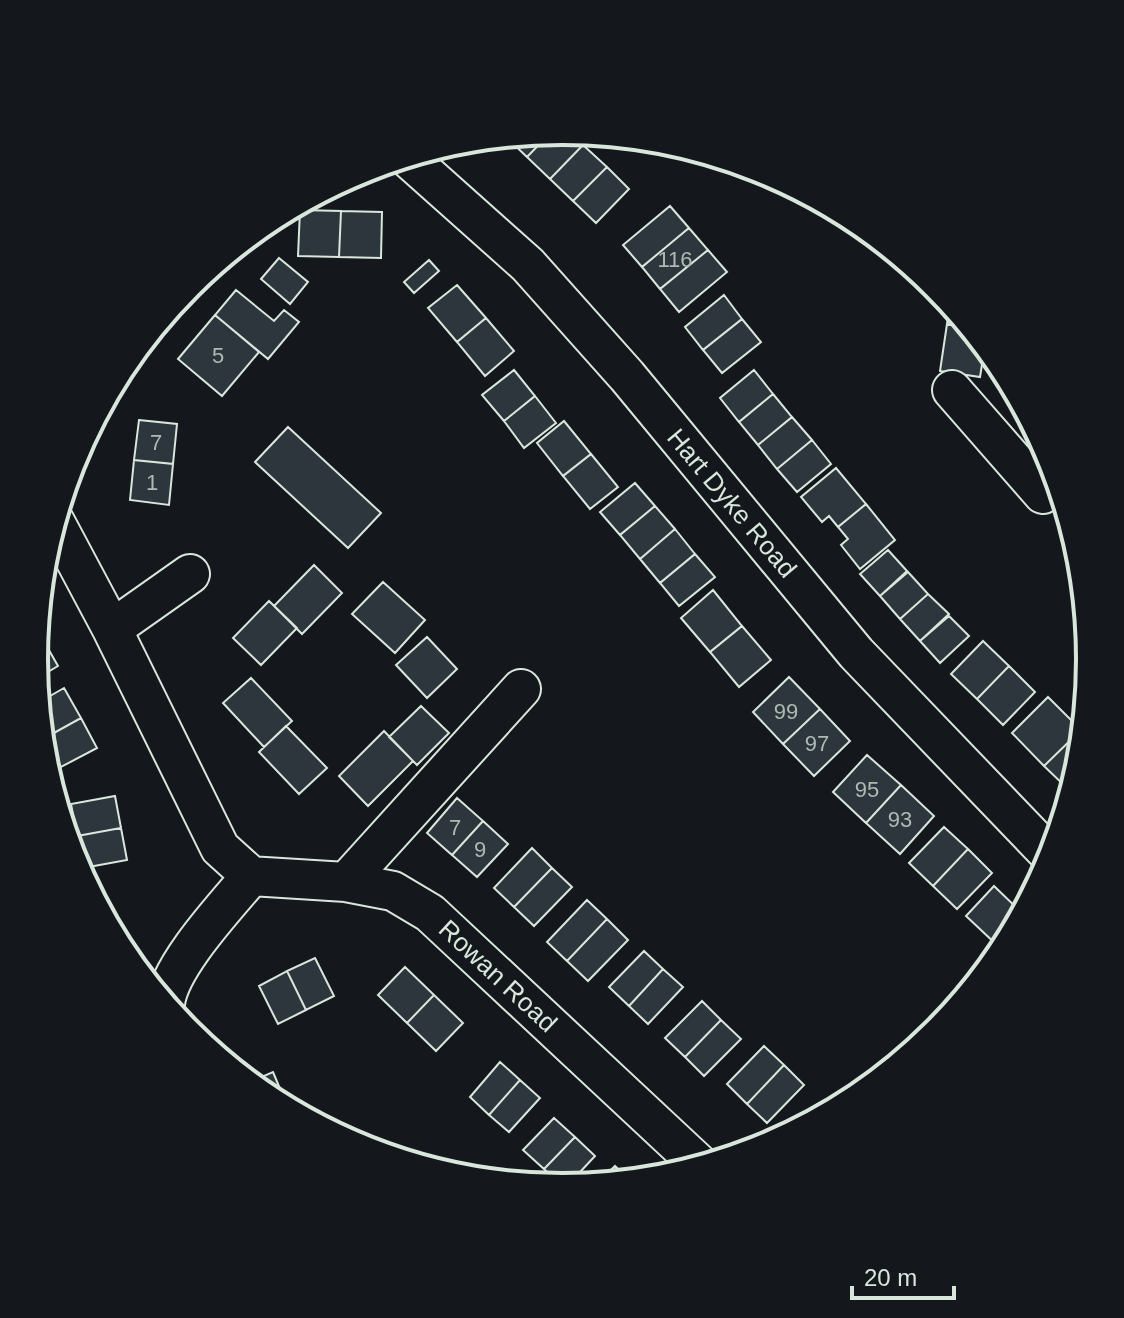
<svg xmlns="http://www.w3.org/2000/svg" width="1124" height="1318" viewBox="0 0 1124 1318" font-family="Arial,sans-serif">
  <rect width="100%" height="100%" fill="#14181c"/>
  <path fill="#2c363c" stroke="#d8e6dc" stroke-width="2" d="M 551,132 L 570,132 L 583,145 L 550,179 L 527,157 Z
    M 551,132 L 527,157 L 506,137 Z
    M 583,145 L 607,167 L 573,201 L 550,179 Z
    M 607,167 L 629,189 L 596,223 L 573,201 Z
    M 670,206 L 689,228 L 642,267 L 623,245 Z
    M 300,210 L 341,211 L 339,257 L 298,256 Z
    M 341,211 L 382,212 L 381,258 L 339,257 Z
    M 689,228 L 708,250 L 660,289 L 642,267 Z
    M 708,250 L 727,272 L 679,312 L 660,289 Z
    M 279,258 L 308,282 L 290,304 L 261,279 Z
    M 429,260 L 439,271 L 414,293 L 404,282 Z
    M 457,285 L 486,318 L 457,342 L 428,308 Z
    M 236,290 L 274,321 L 284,310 L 299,322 L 268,359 L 215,315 Z
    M 724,295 L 742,319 L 703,350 L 685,327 Z
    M 950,304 L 970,328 L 947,324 Z
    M 215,315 L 259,352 L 222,396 L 178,359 Z
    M 486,318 L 514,351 L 485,376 L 457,342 Z
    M 742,319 L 761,342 L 722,373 L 703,350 Z
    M 947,324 L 970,328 L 985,346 L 980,377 L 940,371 Z
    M 514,370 L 535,396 L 504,421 L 482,395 Z
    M 754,370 L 773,394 L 739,422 L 720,398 Z
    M 773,394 L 792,417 L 758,445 L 739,422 Z
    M 535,396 L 556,423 L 524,448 L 504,421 Z
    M 792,417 L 812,440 L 777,469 L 758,445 Z
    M 139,420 L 177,424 L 173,464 L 134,460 Z
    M 564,421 L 591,454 L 563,476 L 537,443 Z
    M 288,427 L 381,513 L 348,548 L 255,462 Z
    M 812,440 L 831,464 L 797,492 L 777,469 Z
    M 591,454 L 618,487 L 590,509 L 563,476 Z
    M 134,460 L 173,464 L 169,505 L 130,500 Z
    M 836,468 L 866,504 L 838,527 L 829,516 L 822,522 L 801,497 Z
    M 635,483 L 655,506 L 620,535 L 600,512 Z
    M 866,504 L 895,540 L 860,569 L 841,545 L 848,539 L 838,527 Z
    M 655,506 L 675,529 L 640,559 L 620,535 Z
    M 675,529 L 695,554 L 660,583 L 640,559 Z
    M 888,550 L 907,571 L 880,596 L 860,574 Z
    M 695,554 L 715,577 L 679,606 L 660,583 Z
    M 314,565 L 342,593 L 302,634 L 274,606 Z
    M 908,572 L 928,594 L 900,619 L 880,596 Z
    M 383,582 L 425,620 L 395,653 L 352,614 Z
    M 713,590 L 742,626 L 710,652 L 681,618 Z
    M 928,594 L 949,614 L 920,641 L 900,619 Z
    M 269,601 L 297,628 L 261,665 L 233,638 Z
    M 949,616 L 969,636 L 940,663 L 920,641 Z
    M 742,626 L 771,660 L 739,687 L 710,652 Z
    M 427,637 L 457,669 L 427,698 L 396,665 Z
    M 42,638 L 58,666 L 36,679 L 36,642 Z
    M 983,641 L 1009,666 L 977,699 L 951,674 Z
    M 1009,666 L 1035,692 L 1003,725 L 977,699 Z
    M 789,677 L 820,709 L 783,744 L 753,712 Z
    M 251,678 L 292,721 L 264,747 L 223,703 Z
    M 64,688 L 81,718 L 43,739 L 38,703 Z
    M 1048,697 L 1081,730 L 1044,766 L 1012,733 Z
    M 421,706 L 449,733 L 417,765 L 389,737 Z
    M 820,709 L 850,741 L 814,776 L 783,744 Z
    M 81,718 L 97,748 L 59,768 L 43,739 Z
    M 286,726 L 327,768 L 299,794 L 259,752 Z
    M 1081,730 L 1083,732 L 1080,762 L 1071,792 L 1044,766 Z
    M 384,731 L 413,761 L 368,806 L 339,776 Z
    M 867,755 L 901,785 L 866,823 L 833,792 Z
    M 901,785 L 934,816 L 900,854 L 866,823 Z
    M 115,796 L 121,828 L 77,836 L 71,804 Z
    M 457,798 L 483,821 L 452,855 L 427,833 Z
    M 483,821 L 508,844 L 477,877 L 452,855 Z
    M 944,827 L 968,849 L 933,886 L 909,863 Z
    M 121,828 L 127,860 L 83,868 L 77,836 Z
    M 532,848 L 552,868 L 514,907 L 494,888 Z
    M 968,849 L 992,873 L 957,909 L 933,886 Z
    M 552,868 L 572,887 L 534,926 L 514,907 Z
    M 994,886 L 1022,913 L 1012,932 L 998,946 L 966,916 Z
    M 587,900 L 607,919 L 567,961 L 547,942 Z
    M 607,919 L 628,940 L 588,981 L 567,961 Z
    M 644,951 L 663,969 L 629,1006 L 609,987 Z
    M 315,958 L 334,996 L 306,1010 L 287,971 Z
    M 405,967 L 434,995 L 407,1023 L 378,995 Z
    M 663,969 L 683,987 L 648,1024 L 629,1006 Z
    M 287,971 L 306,1010 L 278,1024 L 259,986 Z
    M 434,995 L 463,1023 L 436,1051 L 407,1023 Z
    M 702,1001 L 721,1020 L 685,1057 L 665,1038 Z
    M 721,1020 L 741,1039 L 704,1076 L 685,1057 Z
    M 764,1046 L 784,1065 L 747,1104 L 727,1084 Z
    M 500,1062 L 520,1080 L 489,1115 L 470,1097 Z
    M 784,1065 L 804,1085 L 767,1123 L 747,1104 Z
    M 273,1072 L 288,1108 L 268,1098 L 250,1082 Z
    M 520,1080 L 540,1098 L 509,1132 L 489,1115 Z
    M 819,1106 L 827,1113 L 795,1130 Z
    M 554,1118 L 575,1137 L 544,1169 L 523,1150 Z
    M 575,1137 L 595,1156 L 567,1186 L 563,1187 L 544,1169 Z
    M 615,1166 L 630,1180 L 598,1183 Z"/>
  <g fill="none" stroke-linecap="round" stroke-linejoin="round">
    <defs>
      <path id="minor" d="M 407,157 L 528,265 L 627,376 L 856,653 L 1051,856
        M 952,390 L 1043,494 L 1051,460
        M 55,522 L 112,629 L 220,848 L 251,876 L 346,882 L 393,891 L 430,913 L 701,1166
        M 112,629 L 190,574
        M 346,882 L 521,689
        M 165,1004 C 169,966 226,906 251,876"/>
    </defs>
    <use href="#minor" stroke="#d8e6dc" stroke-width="42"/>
    <use href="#minor" stroke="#14181c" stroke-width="38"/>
  </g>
  <g text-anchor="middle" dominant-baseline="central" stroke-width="6" stroke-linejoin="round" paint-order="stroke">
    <g font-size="22" fill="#adbab4">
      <text x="675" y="259">116</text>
      <text x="218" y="355">5</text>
      <text x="156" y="442">7</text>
      <text x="152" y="482">1</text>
      <text x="786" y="711">99</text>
      <text x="817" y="743">97</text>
      <text x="867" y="789">95</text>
      <text x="900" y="819">93</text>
      <text x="455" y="827">7</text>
      <text x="480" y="849">9</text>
    </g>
    <g font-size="26" fill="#d8e6dc" stroke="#14181c">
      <text transform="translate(732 503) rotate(50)">Hart Dyke Road</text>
      <text transform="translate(498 976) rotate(43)">Rowan Road</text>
    </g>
  </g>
  <path d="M0 0H1124V1318H0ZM48 659a514 514 0 1 1 1028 0a514 514 0 1 1-1028 0Z" fill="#14181c" fill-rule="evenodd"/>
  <path fill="none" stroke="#d8e6dc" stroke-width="4" d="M48 659a514 514 0 1 1 1028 0a514 514 0 1 1-1028 0Z"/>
  <path d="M852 1286v12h102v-12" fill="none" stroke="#d8e6dc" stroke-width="4"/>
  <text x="864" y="1286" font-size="24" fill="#d8e6dc" stroke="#14181c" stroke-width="6" paint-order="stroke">20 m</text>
</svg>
